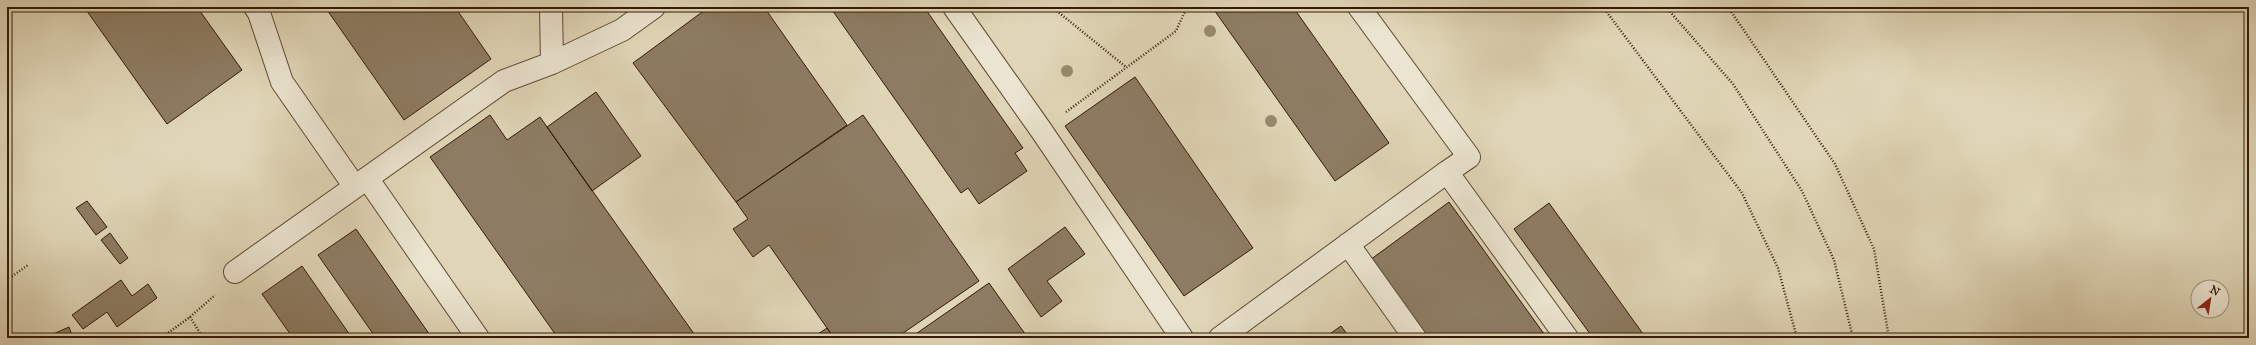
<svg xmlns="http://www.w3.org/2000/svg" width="2256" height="345" viewBox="0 0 2256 345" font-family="'IM FELL Great Primer',serif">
  <rect width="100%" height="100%" fill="#e0d6b7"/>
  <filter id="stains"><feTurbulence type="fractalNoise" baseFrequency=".005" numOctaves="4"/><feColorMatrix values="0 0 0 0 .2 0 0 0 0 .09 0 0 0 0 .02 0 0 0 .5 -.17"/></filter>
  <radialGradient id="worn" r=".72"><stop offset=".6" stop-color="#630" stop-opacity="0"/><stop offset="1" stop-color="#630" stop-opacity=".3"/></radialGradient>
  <path fill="#8d7c63" stroke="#331b07" d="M 84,7 L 197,7 L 242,70 L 167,124 Z
    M 325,7 L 455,7 L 491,59 L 404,120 Z
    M 709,7 L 764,7 L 847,125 L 736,202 L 633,63 Z
    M 830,7 L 924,7 L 1023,148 L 1015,153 L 1027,171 L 979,204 L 968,188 L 961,193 Z
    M 1212,7 L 1293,7 L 1389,143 L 1335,181 Z
    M 1135,77 L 1253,248 L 1184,296 L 1065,126 Z
    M 596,92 L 641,156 L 592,191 L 547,127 Z
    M 490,115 L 507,140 L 540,117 L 697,338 L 558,338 L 430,157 Z
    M 863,115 L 979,281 L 896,338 L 834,338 L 769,245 L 753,257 L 733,229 L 748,219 L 736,202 Z
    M 87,201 L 107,227 L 96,235 L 76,208 Z
    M 1449,202 L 1547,338 L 1426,338 L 1370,260 Z
    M 1549,203 L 1646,338 L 1593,338 L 1514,229 Z
    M 1065,227 L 1085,254 L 1047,281 L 1062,301 L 1041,317 L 1008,269 Z
    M 356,229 L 432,338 L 376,338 L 318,255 Z
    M 110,233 L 128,258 L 120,264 L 101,240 Z
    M 302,266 L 352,338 L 293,338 L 262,294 Z
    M 121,280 L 132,296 L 148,284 L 157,298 L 117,327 L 107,312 L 83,329 L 72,315 Z
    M 989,283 L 1028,338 L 910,338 Z
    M 1341,326 L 1350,338 L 1324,338 Z
    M 69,327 L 73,338 L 44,338 Z
    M 827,328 L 834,338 L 812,338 Z"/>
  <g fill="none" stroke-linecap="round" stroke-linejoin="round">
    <defs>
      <path id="minor" d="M 255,7 L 259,13 L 282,82 L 355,187
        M 954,7 L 1041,130 L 1182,338
        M 1359,7 L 1469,157 L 1447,172
        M 552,63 L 622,30 L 654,7
        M 367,178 L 478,338
        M 1348,244 L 1415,338
        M 235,272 L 504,81 L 552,63 L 551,7
        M 1220,338 L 1447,172 L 1567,338"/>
    </defs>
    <use href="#minor" stroke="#5e4a33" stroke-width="24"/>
    <path stroke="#331b07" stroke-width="2.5" stroke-dasharray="1 2" stroke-linecap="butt" d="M 1052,7 L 1126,67
      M 1603,7 L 1742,193 L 1778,268 L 1797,338
      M 1666,7 L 1733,84 L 1802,191 L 1834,260 L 1853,338
      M 1728,7 L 1835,164 L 1874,249 L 1889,338
      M 1066,112 L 1176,31 L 1187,7
      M 7,280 L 28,265
      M 190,317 L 203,338
      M 161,338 L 190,317 L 215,295"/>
    <use href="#minor" stroke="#ebe4d0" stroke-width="22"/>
  </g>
  <g fill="#98896e">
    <circle cx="1210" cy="31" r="6"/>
    <circle cx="1067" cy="71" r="6"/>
    <circle cx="1271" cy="121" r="6"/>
  </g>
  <rect width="2256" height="345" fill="none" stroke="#e0d6b7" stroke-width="24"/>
  <rect x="8" y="8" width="2240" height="329" fill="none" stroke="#331b07" stroke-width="2"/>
  <rect x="12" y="12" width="2232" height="321" fill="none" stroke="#331b07"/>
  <g transform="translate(2210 299) rotate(30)"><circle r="19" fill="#ebe4d0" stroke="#a19480"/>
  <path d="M0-3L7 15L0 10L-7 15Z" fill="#8f2418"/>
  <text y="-6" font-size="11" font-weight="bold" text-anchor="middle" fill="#331b07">N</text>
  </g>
  <rect width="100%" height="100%" filter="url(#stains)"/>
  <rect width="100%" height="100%" fill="url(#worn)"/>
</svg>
